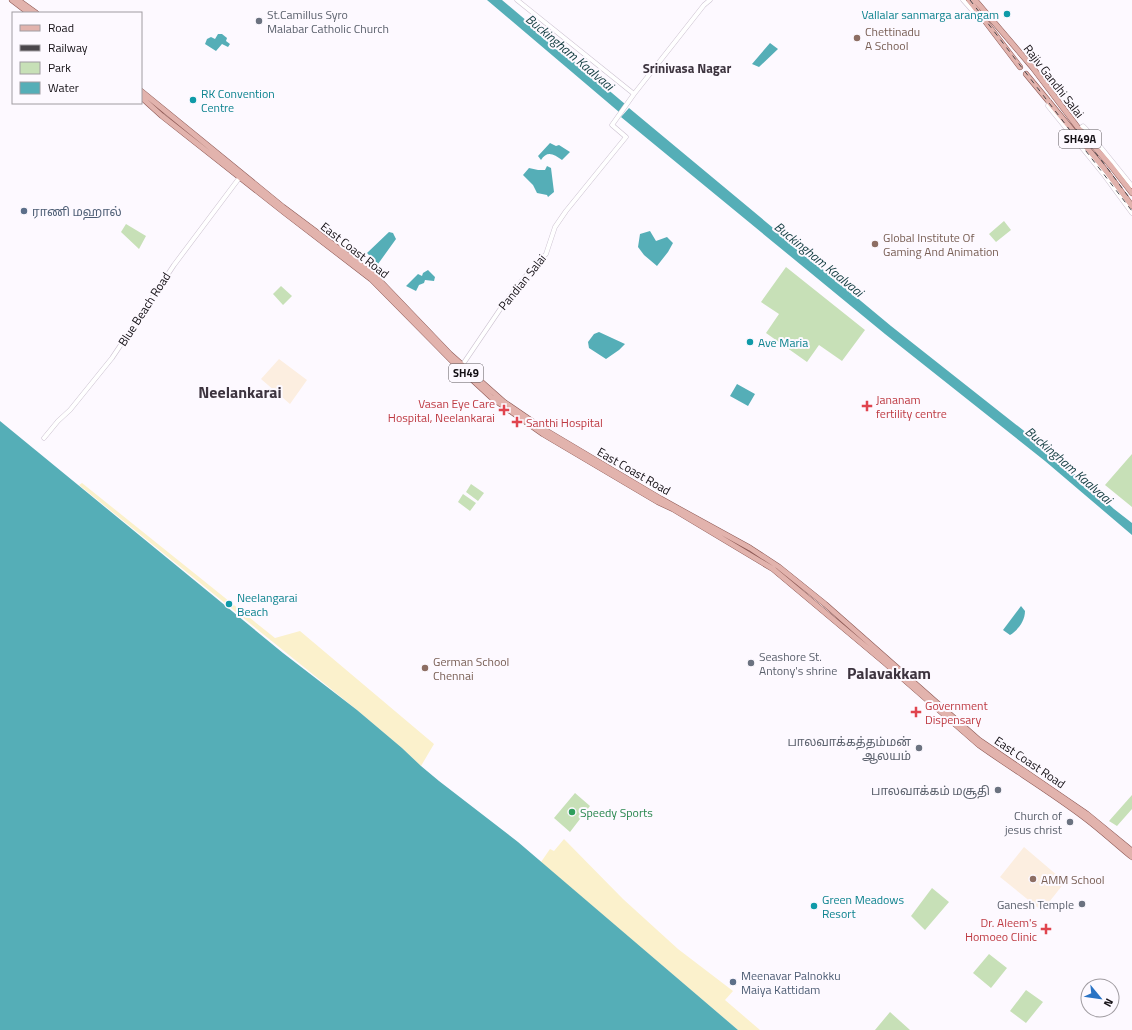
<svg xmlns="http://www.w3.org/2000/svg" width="1132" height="1030" viewBox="0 0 1132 1030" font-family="'Titillium Web','Noto Sans Tamil',sans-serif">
  <rect width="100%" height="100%" fill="#fdf9ff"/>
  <path fill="#fceee0" d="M 279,359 L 307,380 L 290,404 L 261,379 Z
    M 1024,847 L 1065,882 L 1042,911 L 1000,877 Z"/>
  <path fill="#c7e0b7" d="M 1004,221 L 1011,230 L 996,242 L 989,234 Z
    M 126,224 L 146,236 L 139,249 L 121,232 Z
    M 786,267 L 865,330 L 842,361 L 819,345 L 807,362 L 766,333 L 779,314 L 761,302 Z
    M 281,286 L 292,296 L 283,305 L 273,294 Z
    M 1132,454 L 1132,507 L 1105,485 Z
    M 471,484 L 484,493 L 478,501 L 466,492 Z
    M 463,494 L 476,503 L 470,511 L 458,502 Z
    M 575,793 L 590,806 L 570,832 L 554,818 Z
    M 1132,795 L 1132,809 L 1117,826 L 1109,821 Z
    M 932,888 L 949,902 L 925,930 L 911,916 Z
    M 989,954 L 1007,968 L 991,988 L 973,973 Z
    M 1026,990 L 1043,1002 L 1026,1023 L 1010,1011 Z
    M 890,1012 L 910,1030 L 875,1030 Z"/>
  <path fill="#fbf1cc" d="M 82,483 L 275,638 L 300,631 L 434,744 L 421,766 L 402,748 L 357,710 L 79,485 Z
    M 564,839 L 623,899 L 678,949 L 733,991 L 725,1000 L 760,1030 L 738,1030 L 541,862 L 550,849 L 554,851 Z"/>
  <path fill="#55aeb7" d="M 487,0 L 502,0 L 625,104 L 619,112 Z
    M 218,34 L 222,34 L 227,38 L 226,41 L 230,44 L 228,47 L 222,44 L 216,51 L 205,44 L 207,39 L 211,37 L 215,39 Z
    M 770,43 L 778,49 L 759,67 L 752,64 Z
    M 629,108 L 891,326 L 1052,453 L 1114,509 L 1132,523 L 1132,535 L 1045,461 L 885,334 L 621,117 Z
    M 550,143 L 556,146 L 559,145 L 570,152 L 562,160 C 554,154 547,150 541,160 L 538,156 Z
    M 547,166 L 551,168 L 554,192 L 548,197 L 547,195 L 537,193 L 533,185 L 523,175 L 529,168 L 538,170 L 545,170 Z
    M 650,231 L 656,241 L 667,237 L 673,243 L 668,252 L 657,266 L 644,255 L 638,247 L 640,234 Z
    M 389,232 L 393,233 L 396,239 L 378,264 L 367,253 Z
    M 428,270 L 435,277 L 434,281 L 425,280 L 424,283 L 419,285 L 416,291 L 406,286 L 418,274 L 422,276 L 423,273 Z
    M 599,332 L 625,344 L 619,350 L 606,359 L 589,348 L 588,342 L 594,334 Z
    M 737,384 L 755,394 L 748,406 L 730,396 Z
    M 0,421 L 283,653 L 357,710 L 402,748 L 421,766 L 439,781 L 518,842 L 738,1030 L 0,1030 Z
    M 1021,606 L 1025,611 C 1025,621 1018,630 1010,635 L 1003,630 Z"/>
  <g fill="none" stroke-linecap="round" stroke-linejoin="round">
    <defs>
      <path id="minor" d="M 517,0 L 634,94
        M 963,0 L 971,9 L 977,10
        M 1049,101 L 1048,106 L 1104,175 L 1132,213
        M 1079,129 L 1083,126 L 1086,129 L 1132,186
        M 461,367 L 505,302 L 524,278 L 546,254 L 555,227 L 566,211 L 626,137 L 612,125 L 634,94 L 704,5 L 710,0
        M 44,438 L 58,421 L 70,410 L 112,358 L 174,265 L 240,177"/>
      <path id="major" d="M 12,0 L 29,13
        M 18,0 L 36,13
        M 969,0 L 1020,67
        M 975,0 L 1033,68 L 1079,129 L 1111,166 L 1132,193
        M 1026,74 L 1107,172 L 1132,206
        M 141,91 L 283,207 L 374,275 L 383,284 L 450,354 L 504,402 L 545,430 L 661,499 L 750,548 L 779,567 L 825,604 L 979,740 L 1087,814 L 1132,851
        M 141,97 L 162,116 L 285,213 L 371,279 L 452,361 L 492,398 L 543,434 L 658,502 L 673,509 L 773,569 L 884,662 L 979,745 C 1014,770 1051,792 1085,818 C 1101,830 1116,844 1132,857"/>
    </defs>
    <use href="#minor" stroke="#ccc2d0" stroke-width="5"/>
    <use href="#major" stroke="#8d5955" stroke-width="6"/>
    <use href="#minor" stroke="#fff" stroke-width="4"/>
    <use href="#major" stroke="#e2b3ad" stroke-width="5"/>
    <path stroke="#4a464b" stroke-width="1" stroke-dasharray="5 5" stroke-linecap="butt" d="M 970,0 L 1132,211
      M 1076,129 L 1102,161 L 1131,200"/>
  </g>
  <g fill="#0f9aa8" stroke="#fdf9ff" stroke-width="1.5">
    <circle cx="1007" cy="14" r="4"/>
    <circle cx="193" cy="100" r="4"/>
    <circle cx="750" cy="342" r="4"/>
    <circle cx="229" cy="604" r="4"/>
    <circle cx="814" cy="906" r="4"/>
  </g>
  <g fill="#6b7280" stroke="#fdf9ff" stroke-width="1.5">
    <circle cx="259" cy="21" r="4"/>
    <circle cx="751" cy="663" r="4"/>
    <circle cx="919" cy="748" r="4"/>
    <circle cx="998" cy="790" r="4"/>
    <circle cx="1070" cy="822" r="4"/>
    <circle cx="1082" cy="904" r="4"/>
  </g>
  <g fill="#8d6e63" stroke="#fdf9ff" stroke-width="1.5">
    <circle cx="857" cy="38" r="4"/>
    <circle cx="875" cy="244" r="4"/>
    <circle cx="425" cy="668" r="4"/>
    <circle cx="1033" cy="879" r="4"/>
  </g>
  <g fill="#5c6f8a" stroke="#fdf9ff" stroke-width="1.5">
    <circle cx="24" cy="211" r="4"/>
    <circle cx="733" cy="982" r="4"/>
  </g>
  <g fill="#e0444e" stroke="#fdf9ff" stroke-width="1.5">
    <path d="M865 400h4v4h4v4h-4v4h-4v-4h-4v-4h4z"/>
    <path d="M502 404h4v4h4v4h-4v4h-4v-4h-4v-4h4z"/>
    <path d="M515 416h4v4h4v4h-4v4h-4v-4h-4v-4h4z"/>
    <path d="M914 706h4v4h4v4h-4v4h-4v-4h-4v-4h4z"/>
    <path d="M1044 923h4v4h4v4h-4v4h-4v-4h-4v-4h4z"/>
  </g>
  <circle fill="#2e9e5b" stroke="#fdf9ff" stroke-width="1.5" cx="572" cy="812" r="4"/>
  <g text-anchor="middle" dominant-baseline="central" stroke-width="4" stroke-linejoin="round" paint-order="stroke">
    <g fill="#fdf9ff" stroke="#5a565b" stroke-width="1">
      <rect x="1059" y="130" width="42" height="18" rx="3"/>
      <rect x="449" y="364" width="34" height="18" rx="3"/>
    </g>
    <g font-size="11" font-weight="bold" fill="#141015">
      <text x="1080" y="139">SH49A</text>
      <text x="466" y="373">SH49</text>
    </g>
    <g font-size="12" fill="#5b616d" stroke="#fdf9ff" text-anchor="end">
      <text x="267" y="14" text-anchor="start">St.Camillus Syro<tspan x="267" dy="14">Malabar Catholic Church</tspan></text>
      <text x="759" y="656" text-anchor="start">Seashore St.<tspan x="759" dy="14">Antony's shrine</tspan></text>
      <text x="911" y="741">பாலவாக்கத்தம்மன்<tspan x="911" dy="14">ஆலயம்</tspan></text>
      <text x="990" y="790">பாலவாக்கம் மசூதி</text>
      <text x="1062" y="815">Church of<tspan x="1062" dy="14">jesus christ</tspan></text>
      <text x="1074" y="904">Ganesh Temple</text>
    </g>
    <g font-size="12" fill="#0d838f" stroke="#fdf9ff" text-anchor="start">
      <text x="999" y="14" text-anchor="end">Vallalar sanmarga arangam</text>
      <text x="201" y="93">RK Convention<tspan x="201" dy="14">Centre</tspan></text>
      <text x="758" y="342">Ave Maria</text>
      <text x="237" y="597">Neelangarai<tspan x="237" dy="14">Beach</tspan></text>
      <text x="822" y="899">Green Meadows<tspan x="822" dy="14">Resort</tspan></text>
    </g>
    <g font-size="12" fill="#785e54" stroke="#fdf9ff" text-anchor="start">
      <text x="865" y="31">Chettinadu<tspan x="865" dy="14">A School</tspan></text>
      <text x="883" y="237">Global Institute Of<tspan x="883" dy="14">Gaming And Animation</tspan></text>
      <text x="433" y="661">German School<tspan x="433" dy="14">Chennai</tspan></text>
      <text x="1041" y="879">AMM School</text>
    </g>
    <g font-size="12" fill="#141015" stroke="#fdf9ff">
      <text transform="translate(1054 81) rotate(52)">Rajiv Gandhi Salai</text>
      <text transform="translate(355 250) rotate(38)">East Coast Road</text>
      <text transform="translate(522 282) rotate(-51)">Pandian Salai</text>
      <text transform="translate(144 309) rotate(-57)">Blue Beach Road</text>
      <text transform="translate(634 471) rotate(30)">East Coast Road</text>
      <text transform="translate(1030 762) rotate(34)">East Coast Road</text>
    </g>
    <g font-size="12" fill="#4e5e75" stroke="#fdf9ff" text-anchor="start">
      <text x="32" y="211">ராணி மஹால்</text>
      <text x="741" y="975">Meenavar Palnokku<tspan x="741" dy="14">Maiya Kattidam</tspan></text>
    </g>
    <g font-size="12" fill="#be3a42" stroke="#fdf9ff" text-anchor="start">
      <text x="876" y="399">Jananam<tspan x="876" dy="14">fertility centre</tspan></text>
      <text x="495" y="403" text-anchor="end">Vasan Eye Care<tspan x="495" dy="14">Hospital, Neelankarai</tspan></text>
      <text x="526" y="422">Santhi Hospital</text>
      <text x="925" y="705">Government<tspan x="925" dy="14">Dispensary</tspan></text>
      <text x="1037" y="922" text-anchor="end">Dr. Aleem's<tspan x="1037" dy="14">Homoeo Clinic</tspan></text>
    </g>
    <g font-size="12" fill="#27864d" stroke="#fdf9ff" text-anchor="start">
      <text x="580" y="812">Speedy Sports</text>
    </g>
    <g font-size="13" font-style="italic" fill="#143e42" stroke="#fdf9ff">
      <text transform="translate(570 52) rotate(40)">Buckingham Kaalvaai</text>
      <text transform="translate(819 259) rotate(39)">Buckingham Kaalvaai</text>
      <text transform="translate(1069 465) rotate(41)">Buckingham Kaalvaai</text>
    </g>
    <g font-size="13" font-weight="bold" fill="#3d343f" stroke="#fdf9ff">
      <text x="687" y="68">Srinivasa Nagar</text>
    </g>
    <g font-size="16" font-weight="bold" fill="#3d343f" stroke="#fdf9ff">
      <text x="240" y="392">Neelankarai</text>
      <text x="889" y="673">Palavakkam</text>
    </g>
  </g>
  <rect x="12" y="12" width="130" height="92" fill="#fdf9ff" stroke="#a09ca1"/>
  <rect x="20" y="25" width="20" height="6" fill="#e2b3ad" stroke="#a09ca1"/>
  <text x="48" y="32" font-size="12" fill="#141015">Road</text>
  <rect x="20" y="45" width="20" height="6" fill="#4a464b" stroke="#a09ca1"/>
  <text x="48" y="52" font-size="12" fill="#141015">Railway</text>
  <rect x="20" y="62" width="20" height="12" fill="#c7e0b7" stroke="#a09ca1"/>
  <text x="48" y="72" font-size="12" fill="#141015">Park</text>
  <rect x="20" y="82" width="20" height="12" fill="#55aeb7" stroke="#a09ca1"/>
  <text x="48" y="92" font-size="12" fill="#141015">Water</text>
  <g transform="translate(1100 998) rotate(119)"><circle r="19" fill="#fdf9ff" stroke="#a09ca1"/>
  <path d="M0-3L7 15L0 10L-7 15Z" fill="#2a73c4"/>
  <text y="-6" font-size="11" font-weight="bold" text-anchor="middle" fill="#141015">N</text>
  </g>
</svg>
